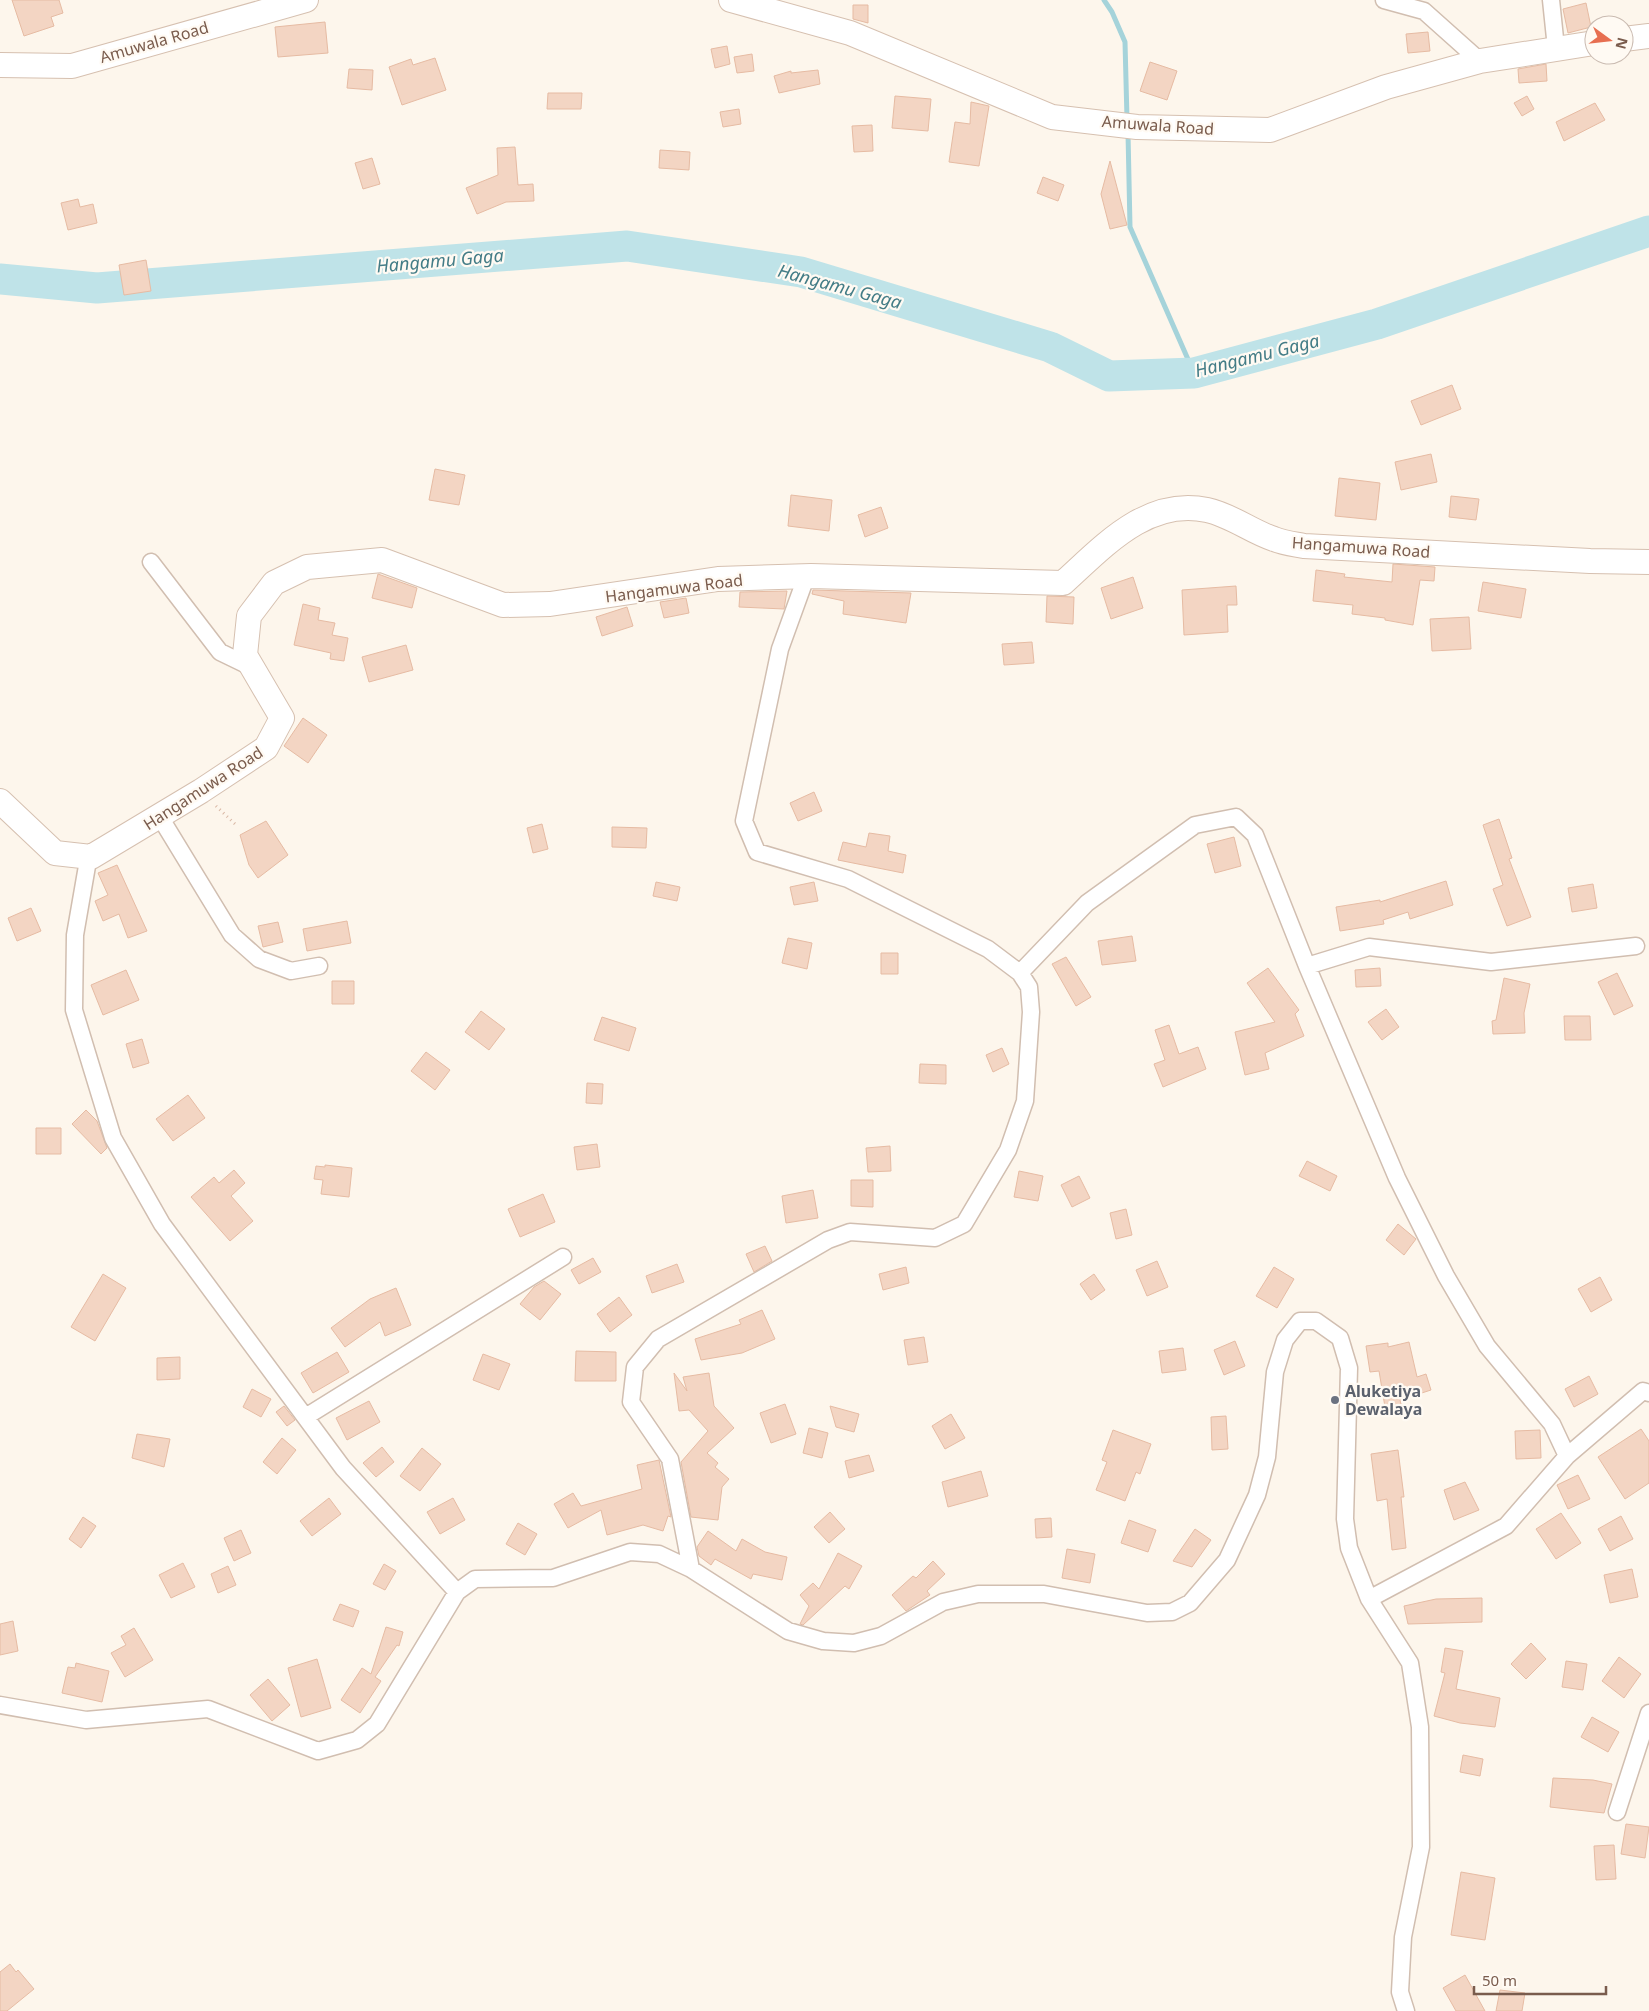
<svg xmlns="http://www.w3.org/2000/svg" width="1649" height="2011" viewBox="0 0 1649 2011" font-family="'Noto Sans',sans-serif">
  <rect width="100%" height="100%" fill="#fdf6ec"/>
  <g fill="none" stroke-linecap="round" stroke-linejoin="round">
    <path stroke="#a5d3da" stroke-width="5" d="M 1104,0 L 1112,12 L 1125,42 L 1127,119
      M 1128,133 L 1130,227 L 1194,373"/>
    <path stroke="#bfe3e8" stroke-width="31" d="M 0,279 L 97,288 L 627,246 L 801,272 L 1050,347 L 1109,376 L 1194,373 L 1377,324 L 1649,231"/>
  </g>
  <path fill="#f3d5c3" stroke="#e6bba3" d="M 12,0 L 59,0 L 63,13 L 51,17 L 54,26 L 24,36 Z
    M 1586,3 L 1591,27 L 1568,33 L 1563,9 Z
    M 853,5 L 868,5 L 868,23 L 853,19 Z
    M 325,22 L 328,53 L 278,57 L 275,27 Z
    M 1428,32 L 1430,51 L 1408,53 L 1406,34 Z
    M 727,46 L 730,64 L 715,68 L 711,49 Z
    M 752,54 L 754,71 L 737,73 L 734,57 Z
    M 435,58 L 446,90 L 402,105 L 389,67 L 411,59 L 413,65 Z
    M 1150,62 L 1177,71 L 1167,100 L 1140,91 Z
    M 1546,64 L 1547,81 L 1519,83 L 1518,69 Z
    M 349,69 L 373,70 L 372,90 L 347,88 Z
    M 818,70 L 820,84 L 779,93 L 774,76 L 791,71 L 791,73 Z
    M 548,93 L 582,93 L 581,109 L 547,109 Z
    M 895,96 L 931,99 L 928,131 L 892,128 Z
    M 1527,96 L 1534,109 L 1522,116 L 1514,103 Z
    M 971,102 L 989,106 L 979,166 L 949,162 L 955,122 L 970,124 Z
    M 1595,103 L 1605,120 L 1564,141 L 1556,122 Z
    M 739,109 L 741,124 L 723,127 L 720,112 Z
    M 872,125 L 873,151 L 854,152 L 852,126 Z
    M 515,147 L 518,185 L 533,184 L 534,201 L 506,202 L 477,214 L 466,188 L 498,175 L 497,148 Z
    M 660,150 L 690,152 L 689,170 L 659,168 Z
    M 372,158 L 380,184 L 363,189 L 355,163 Z
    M 1110,161 L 1127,225 L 1110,229 L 1101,194 Z
    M 1043,177 L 1064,185 L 1058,201 L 1037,193 Z
    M 78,199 L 80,207 L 93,204 L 97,223 L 68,230 L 61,203 Z
    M 146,260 L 151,291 L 124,295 L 119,265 Z
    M 1452,385 L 1461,409 L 1421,425 L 1411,401 Z
    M 1431,454 L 1437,482 L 1401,490 L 1395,462 Z
    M 435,469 L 465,475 L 459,505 L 429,500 Z
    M 1339,478 L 1380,483 L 1376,520 L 1335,516 Z
    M 791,495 L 832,500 L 829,531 L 788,526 Z
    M 1451,496 L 1479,499 L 1476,520 L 1449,517 Z
    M 881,507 L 888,528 L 865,537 L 858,515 Z
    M 1393,564 L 1435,567 L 1434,581 L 1420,580 L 1413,625 L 1385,620 L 1385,618 L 1352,614 L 1353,605 L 1313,601 L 1316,570 L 1345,574 L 1344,577 L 1392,582 Z
    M 378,574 L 417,588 L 412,608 L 372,598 Z
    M 1133,577 L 1143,608 L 1111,619 L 1101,588 Z
    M 1483,582 L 1526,589 L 1521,618 L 1478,611 Z
    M 1236,586 L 1237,605 L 1227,605 L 1228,632 L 1184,635 L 1182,590 Z
    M 813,590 L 911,593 L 906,623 L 843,614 L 844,601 L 812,594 Z
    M 787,591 L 784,609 L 739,607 L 740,592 Z
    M 1047,596 L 1074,597 L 1073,624 L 1046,622 Z
    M 686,598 L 689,613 L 664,618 L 660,602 Z
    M 303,604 L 320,608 L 318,620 L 335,623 L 332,635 L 348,638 L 344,661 L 330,659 L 331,653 L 294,645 Z
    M 627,607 L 633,626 L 602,636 L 596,617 Z
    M 1469,617 L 1471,649 L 1432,651 L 1430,619 Z
    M 1032,642 L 1034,663 L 1004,665 L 1002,644 Z
    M 406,645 L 413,670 L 369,682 L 362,657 Z
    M 303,718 L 327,735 L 308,763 L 284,746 Z
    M 814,792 L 822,811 L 798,821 L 790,803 Z
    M 1499,819 L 1512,858 L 1509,859 L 1531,917 L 1507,926 L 1493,889 L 1503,885 L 1483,825 Z
    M 266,821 L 288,855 L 258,878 L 249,865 L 240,835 Z
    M 542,824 L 548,849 L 533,853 L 527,828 Z
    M 612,827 L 647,828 L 646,848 L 612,847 Z
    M 869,833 L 890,836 L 888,851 L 906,855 L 903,873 L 838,860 L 843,842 L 866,847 Z
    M 1234,837 L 1241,866 L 1215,873 L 1207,844 Z
    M 117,865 L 147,931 L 128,938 L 119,914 L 103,921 L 95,901 L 108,895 L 98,873 Z
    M 1446,881 L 1453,905 L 1410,919 L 1408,912 L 1383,920 L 1384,924 L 1340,931 L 1336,907 L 1380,900 L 1380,902 Z
    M 656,882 L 680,887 L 677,901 L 653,896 Z
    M 814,882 L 818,901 L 794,905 L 790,887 Z
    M 1593,884 L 1597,908 L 1572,912 L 1568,888 Z
    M 31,908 L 41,931 L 17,941 L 8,918 Z
    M 347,921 L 351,943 L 307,951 L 303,929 Z
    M 278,922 L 283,942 L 263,947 L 258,926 Z
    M 1132,936 L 1136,961 L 1102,965 L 1098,941 Z
    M 788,938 L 812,943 L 807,969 L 782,963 Z
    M 881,953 L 898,953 L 898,974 L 881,974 Z
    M 1066,957 L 1091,997 L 1076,1006 L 1052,964 Z
    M 1268,968 L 1299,1010 L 1295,1014 L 1304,1036 L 1265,1053 L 1269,1069 L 1245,1075 L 1235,1032 L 1275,1022 L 1247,983 Z
    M 1380,968 L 1381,986 L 1356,987 L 1355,970 Z
    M 126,970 L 139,1000 L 103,1015 L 91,985 Z
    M 1617,973 L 1633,1006 L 1614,1015 L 1598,982 Z
    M 1504,978 L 1530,984 L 1524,1013 L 1525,1033 L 1493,1034 L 1492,1021 L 1496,1020 Z
    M 332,981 L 354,981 L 354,1004 L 332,1004 Z
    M 1386,1009 L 1399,1027 L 1382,1040 L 1368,1022 Z
    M 481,1011 L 505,1029 L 489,1050 L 465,1032 Z
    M 1564,1016 L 1590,1016 L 1591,1040 L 1565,1040 Z
    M 602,1017 L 636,1028 L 629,1051 L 594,1040 Z
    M 1169,1025 L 1179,1054 L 1198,1047 L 1206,1069 L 1163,1087 L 1154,1064 L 1165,1060 L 1155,1030 Z
    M 142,1039 L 149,1063 L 133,1068 L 126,1044 Z
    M 1002,1048 L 1009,1064 L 993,1072 L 986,1055 Z
    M 426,1052 L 450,1070 L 435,1090 L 411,1071 Z
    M 920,1064 L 946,1065 L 946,1084 L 919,1083 Z
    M 587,1083 L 603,1084 L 602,1104 L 586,1103 Z
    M 188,1095 L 205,1118 L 173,1141 L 156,1119 Z
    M 86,1110 L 97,1121 L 107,1148 L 101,1154 L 72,1124 Z
    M 36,1128 L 61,1128 L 61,1154 L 36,1154 Z
    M 597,1144 L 600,1167 L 577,1170 L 574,1147 Z
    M 890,1146 L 891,1171 L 868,1172 L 866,1148 Z
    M 1307,1161 L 1337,1176 L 1330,1191 L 1299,1176 Z
    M 325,1165 L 352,1168 L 349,1197 L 321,1194 L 323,1180 L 314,1179 L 316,1166 L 325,1167 Z
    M 234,1170 L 245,1183 L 231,1196 L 253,1221 L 230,1241 L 191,1197 L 214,1177 L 219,1183 Z
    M 1019,1171 L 1043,1176 L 1038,1201 L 1014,1197 Z
    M 1079,1176 L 1090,1198 L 1072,1207 L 1061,1185 Z
    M 851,1180 L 873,1180 L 873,1207 L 851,1206 Z
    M 813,1190 L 818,1218 L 786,1223 L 782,1196 Z
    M 543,1194 L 555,1222 L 520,1237 L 508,1209 Z
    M 1126,1209 L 1132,1235 L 1116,1239 L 1110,1213 Z
    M 1398,1224 L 1416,1239 L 1404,1255 L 1386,1240 Z
    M 765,1246 L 772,1261 L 754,1272 L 746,1254 Z
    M 593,1258 L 601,1272 L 579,1284 L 571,1270 Z
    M 1157,1261 L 1168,1287 L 1147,1296 L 1136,1270 Z
    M 677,1264 L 684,1282 L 652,1293 L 646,1276 Z
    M 906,1267 L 909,1283 L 883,1290 L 879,1274 Z
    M 1274,1267 L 1294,1279 L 1277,1308 L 1256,1296 Z
    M 103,1274 L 126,1288 L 95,1341 L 71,1327 Z
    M 1094,1274 L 1105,1290 L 1091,1300 L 1080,1284 Z
    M 1600,1277 L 1612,1300 L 1591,1312 L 1578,1289 Z
    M 544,1281 L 561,1294 L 540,1320 L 520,1304 L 534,1287 Z
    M 396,1288 L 411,1325 L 385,1336 L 380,1322 L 345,1347 L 331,1328 L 370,1299 Z
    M 619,1297 L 632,1315 L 610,1332 L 597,1314 Z
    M 762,1310 L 775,1339 L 742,1353 L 701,1360 L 695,1339 L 741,1324 L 739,1320 Z
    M 924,1337 L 928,1362 L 908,1365 L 904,1340 Z
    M 1235,1341 L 1245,1366 L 1224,1375 L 1214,1350 Z
    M 1409,1342 L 1417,1377 L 1426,1374 L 1431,1390 L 1400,1400 L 1401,1404 L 1385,1407 L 1379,1371 L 1370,1372 L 1366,1346 L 1388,1343 L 1388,1347 Z
    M 1183,1348 L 1186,1370 L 1162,1373 L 1159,1351 Z
    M 576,1351 L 616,1352 L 616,1381 L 575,1381 Z
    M 337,1352 L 349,1372 L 313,1393 L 301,1373 Z
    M 483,1354 L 510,1364 L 499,1390 L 473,1380 Z
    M 180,1357 L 180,1379 L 157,1380 L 157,1358 Z
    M 674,1373 L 687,1391 L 683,1377 L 709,1373 L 714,1406 L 734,1428 L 707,1453 L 718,1463 L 715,1467 L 729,1479 L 722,1487 L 718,1520 L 691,1517 L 681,1462 L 708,1431 L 689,1410 L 679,1411 Z
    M 1589,1376 L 1598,1394 L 1574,1407 L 1565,1389 Z
    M 252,1389 L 271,1399 L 261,1417 L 243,1407 Z
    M 369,1401 L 380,1422 L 347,1440 L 336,1418 Z
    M 785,1404 L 796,1434 L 771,1443 L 760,1413 Z
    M 284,1406 L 295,1420 L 287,1426 L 276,1412 Z
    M 830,1406 L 859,1414 L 854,1432 L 836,1427 Z
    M 951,1414 L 965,1438 L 945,1449 L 932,1426 Z
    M 1226,1416 L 1228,1449 L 1212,1450 L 1211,1417 Z
    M 809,1428 L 828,1433 L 822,1458 L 803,1453 Z
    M 1641,1429 L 1649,1441 L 1649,1483 L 1625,1499 L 1598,1457 Z
    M 1113,1430 L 1151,1444 L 1140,1474 L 1136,1472 L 1125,1501 L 1096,1490 L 1107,1462 L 1102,1460 Z
    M 1540,1430 L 1541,1458 L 1516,1459 L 1515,1431 Z
    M 137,1434 L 170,1439 L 164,1467 L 132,1458 Z
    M 282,1438 L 296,1450 L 277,1474 L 263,1462 Z
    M 382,1447 L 394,1462 L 376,1477 L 363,1463 Z
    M 422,1448 L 441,1464 L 420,1491 L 400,1476 Z
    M 1398,1450 L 1404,1497 L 1401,1497 L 1406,1548 L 1392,1550 L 1387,1499 L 1377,1501 L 1371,1454 Z
    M 869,1455 L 874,1471 L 849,1478 L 845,1461 Z
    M 659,1460 L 671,1517 L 668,1516 L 663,1531 L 643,1525 L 607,1535 L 601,1510 L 568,1528 L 554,1504 L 573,1493 L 581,1506 L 642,1489 L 637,1465 Z
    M 981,1471 L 988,1496 L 948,1507 L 942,1482 Z
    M 1578,1475 L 1590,1499 L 1568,1509 L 1557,1485 Z
    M 1465,1482 L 1479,1510 L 1454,1520 L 1444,1490 Z
    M 329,1498 L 341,1514 L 312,1536 L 300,1521 Z
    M 453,1498 L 465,1520 L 440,1534 L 427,1512 Z
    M 830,1512 L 845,1529 L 829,1543 L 814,1527 Z
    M 1561,1513 L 1581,1543 L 1556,1559 L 1536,1529 Z
    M 1621,1516 L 1633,1539 L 1610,1551 L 1598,1529 Z
    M 83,1517 L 96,1526 L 81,1548 L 69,1539 Z
    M 1051,1518 L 1052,1537 L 1036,1538 L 1035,1519 Z
    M 1129,1520 L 1156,1530 L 1148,1552 L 1121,1543 Z
    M 518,1523 L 537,1534 L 525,1555 L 506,1544 Z
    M 1195,1529 L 1211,1540 L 1192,1567 L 1173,1561 Z
    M 241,1530 L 251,1553 L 234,1561 L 224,1538 Z
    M 708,1531 L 736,1551 L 742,1539 L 765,1552 L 787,1557 L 782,1580 L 753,1574 L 751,1579 L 715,1559 L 711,1565 L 699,1556 L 697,1547 Z
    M 1067,1549 L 1095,1554 L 1090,1583 L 1062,1578 Z
    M 838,1553 L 862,1566 L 849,1589 L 845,1586 L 803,1625 L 800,1624 L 809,1606 L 800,1595 L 813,1583 L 819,1589 Z
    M 933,1561 L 945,1574 L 927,1591 L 930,1595 L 906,1611 L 892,1595 L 913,1576 L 916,1578 Z
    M 183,1563 L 195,1587 L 171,1598 L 159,1575 Z
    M 384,1564 L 396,1571 L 385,1590 L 373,1584 Z
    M 228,1566 L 236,1585 L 218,1593 L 211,1574 Z
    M 1632,1569 L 1638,1597 L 1610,1603 L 1604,1575 Z
    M 1482,1598 L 1482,1622 L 1408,1624 L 1404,1606 L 1436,1599 Z
    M 340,1604 L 359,1611 L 353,1627 L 333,1620 Z
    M 13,1621 L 18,1651 L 0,1655 L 0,1624 Z
    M 386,1627 L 403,1632 L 399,1646 L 397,1645 L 375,1677 L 381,1681 L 360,1713 L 341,1700 L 362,1668 L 371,1674 Z
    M 134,1628 L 153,1660 L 125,1677 L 111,1653 L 126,1645 L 121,1636 Z
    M 1531,1643 L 1546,1659 L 1526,1679 L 1511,1664 Z
    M 1445,1648 L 1463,1651 L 1456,1689 L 1500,1698 L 1495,1727 L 1460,1723 L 1434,1716 L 1445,1673 L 1441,1672 Z
    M 1619,1657 L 1641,1674 L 1624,1698 L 1602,1681 Z
    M 317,1659 L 331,1708 L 301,1717 L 288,1668 Z
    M 1566,1661 L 1587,1664 L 1583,1690 L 1562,1687 Z
    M 76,1663 L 109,1671 L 102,1702 L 62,1693 L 68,1667 L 75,1668 Z
    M 268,1679 L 290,1705 L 272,1721 L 250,1695 Z
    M 1592,1717 L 1619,1732 L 1608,1752 L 1581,1737 Z
    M 1463,1755 L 1483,1759 L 1480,1776 L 1460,1772 Z
    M 1553,1778 L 1593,1780 L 1612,1784 L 1604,1813 L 1550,1807 Z
    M 1626,1824 L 1649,1827 L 1645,1858 L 1621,1854 Z
    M 1614,1845 L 1616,1879 L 1596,1880 L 1594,1846 Z
    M 1461,1872 L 1495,1878 L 1485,1940 L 1451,1935 Z
    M 10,1964 L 16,1972 L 18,1970 L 34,1989 L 7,2011 L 0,2011 L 0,1972 Z
    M 1465,1975 L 1485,2011 L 1456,2011 L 1443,1988 Z
    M 1500,1990 L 1525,1993 L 1522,2011 L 1496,2011 Z"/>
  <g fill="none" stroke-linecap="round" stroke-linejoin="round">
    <defs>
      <path id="street" d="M 1384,0 L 1424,11 L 1480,61
        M 1551,0 L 1556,48
        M 151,562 L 220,652 L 251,667
        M 160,817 L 232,935 L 259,959 L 291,971 L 319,966
        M 91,857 L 87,866 L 75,935 L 74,1010 L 113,1138 L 162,1224 L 343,1468 L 457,1592
        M 1307,966 L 1369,947 L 1491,962 L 1636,946
        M 1020,973 L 1087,903 L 1195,825 L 1236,817 L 1255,835 L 1307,966 L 1397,1178 L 1446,1276 L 1487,1346 L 1552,1424 L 1567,1456
        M 307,1416 L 563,1257
        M 691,1569 L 670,1459 L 631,1402 L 635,1367 L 658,1339 L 828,1240 L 850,1232 L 935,1238 L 964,1224 L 1008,1150 L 1025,1101 L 1031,1012 L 1029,987 L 1020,973 L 988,949 L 848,879 L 757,852 L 744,821 L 780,649 L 805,580 L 811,576
        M 1369,1599 L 1506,1526 L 1567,1456 L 1643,1391 L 1649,1393
        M 0,1705 L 86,1720 L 208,1709 L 318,1751 L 357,1740 L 377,1724 L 457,1592 L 475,1579 L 553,1578 L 630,1552 L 659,1554 L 691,1569 L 788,1631 L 823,1641 L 854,1643 L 881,1636 L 943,1602 L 978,1594 L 1044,1594 L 1147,1613 L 1172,1612 L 1190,1603 L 1227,1560 L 1257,1495 L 1267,1457 L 1275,1372 L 1285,1340 L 1300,1321 L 1316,1321 L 1340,1338 L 1349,1368 L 1345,1519 L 1349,1548 L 1369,1599 L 1410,1663 L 1420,1727 L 1421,1847 L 1403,1937 L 1400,1992 L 1406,2011
        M 1617,1812 L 1649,1713"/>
      <path id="secondary" d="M 731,0 L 850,33 L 1052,117 L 1137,127 L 1270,130 L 1386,87 L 1480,61 L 1594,43
        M 1624,39 L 1649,36
        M 0,65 L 72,66 L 306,0
        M 0,801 L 55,853 L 91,857 L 201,791 L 266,748 L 282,718 L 245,655 L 249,616 L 274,583 L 307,567 L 382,560 L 503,605 L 550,604 L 718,579 L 811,576 L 1063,583 C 1103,547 1147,497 1207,510 C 1231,515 1252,532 1274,539 C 1284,543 1294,544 1304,546 L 1590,561 L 1649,562"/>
    </defs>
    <use href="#street" stroke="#d1beb0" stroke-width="19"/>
    <use href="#secondary" stroke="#d6c0b0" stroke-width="26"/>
    <path stroke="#d9b8a5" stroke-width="3" stroke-dasharray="1 4" stroke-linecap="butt" d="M 216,806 L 235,824"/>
    <use href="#street" stroke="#fff" stroke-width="16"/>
    <use href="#secondary" stroke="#fff" stroke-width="24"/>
  </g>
  <circle fill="#6b7280" stroke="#fffaf3" stroke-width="2" cx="1335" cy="1400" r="5"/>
  <g text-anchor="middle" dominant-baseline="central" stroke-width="4.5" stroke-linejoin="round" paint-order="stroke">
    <g font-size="16" fill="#7a5c4d" stroke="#fffaf3">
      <text transform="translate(154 42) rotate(-16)">Amuwala Road</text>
      <text transform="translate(1158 125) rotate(4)">Amuwala Road</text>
      <text transform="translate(1361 547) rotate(4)">Hangamuwa Road</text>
      <text transform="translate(674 588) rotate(-7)">Hangamuwa Road</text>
      <text transform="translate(203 788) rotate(-33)">Hangamuwa Road</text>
    </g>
    <g font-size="16" font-weight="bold" fill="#5b616d" stroke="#fffaf3" text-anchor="start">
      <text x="1345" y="1391">Aluketiya<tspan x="1345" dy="18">Dewalaya</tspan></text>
    </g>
    <g font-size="18" font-style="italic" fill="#437c86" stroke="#fffaf3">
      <text transform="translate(440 260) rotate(-5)">Hangamu Gaga</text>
      <text transform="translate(840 286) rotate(15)">Hangamu Gaga</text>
      <text transform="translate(1257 355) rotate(-14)">Hangamu Gaga</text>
    </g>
  </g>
  <g transform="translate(1609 40) rotate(105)"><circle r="24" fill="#fffaf3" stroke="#cabbb1"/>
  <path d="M0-4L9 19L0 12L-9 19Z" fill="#e76f51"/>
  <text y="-8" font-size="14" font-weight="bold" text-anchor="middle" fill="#7a5c4d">N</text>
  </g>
  <path d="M1474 1986v8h132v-8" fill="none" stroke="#7a5c4d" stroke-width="2.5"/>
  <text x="1482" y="1986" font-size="15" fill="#7a5c4d" stroke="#fffaf3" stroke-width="4" paint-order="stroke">50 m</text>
</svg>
